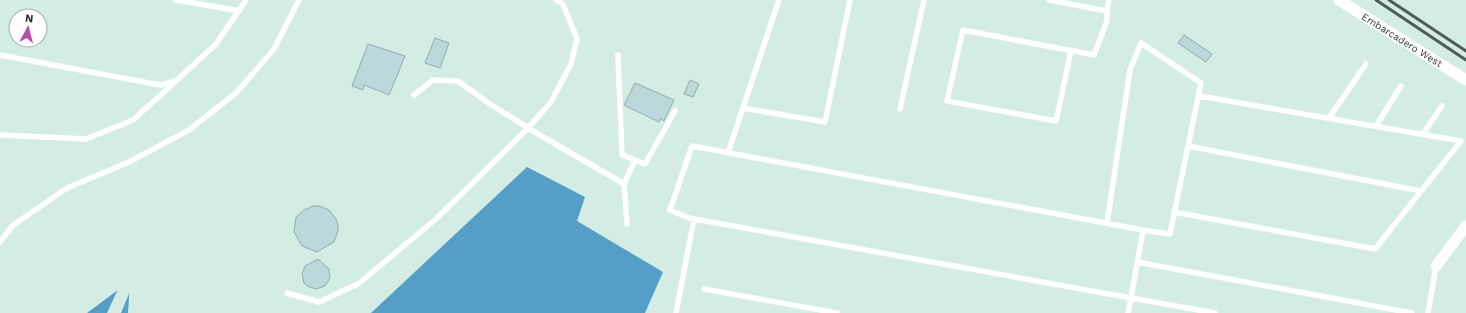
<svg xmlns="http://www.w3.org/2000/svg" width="1466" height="313" viewBox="0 0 1466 313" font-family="'Work Sans',sans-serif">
  <rect width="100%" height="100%" fill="#d3ede4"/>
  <path fill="#549ec7" d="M 527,167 L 585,197 L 577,221 L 663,272 L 645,313 L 371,313 Z
    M 130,281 L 128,313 L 87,313 Z"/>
  <path fill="#d3ede4" d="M 130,279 L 132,281 L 131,289 L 121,313 L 107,313 L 119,287 Z"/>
  <path fill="#bcd8db" stroke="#90acae" d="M 1184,35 L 1212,54 L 1206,62 L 1178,43 Z
    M 435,38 L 449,43 L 440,68 L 425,63 Z
    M 368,44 L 405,56 L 389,95 L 364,85 L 363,90 L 352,86 Z
    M 690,80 L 699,84 L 693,97 L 684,94 Z
    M 635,83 L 674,100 L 664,121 L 661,119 L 659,122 L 624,105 Z
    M 313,206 L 319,206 L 329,210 L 336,219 L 338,225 L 338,231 L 334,242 L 317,252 L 302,246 L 294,232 L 296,217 L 304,210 Z
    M 318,259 L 329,269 L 330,278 L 325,286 L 316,289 L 307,286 L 304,283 L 302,274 L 305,266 Z"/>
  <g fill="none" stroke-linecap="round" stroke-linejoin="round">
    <path stroke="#fff" stroke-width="5.5" d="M 176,0 L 240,11
      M 1049,0 L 1107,11 L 1109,0
      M 1071,51 L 1056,121 L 947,101 L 963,30 L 1094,55 L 1107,21 L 1107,11
      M 0,55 L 160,85 L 176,81 L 216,44 L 246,0
      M 618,55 L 622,155 L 635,160 L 624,184
      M 414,95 L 433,80 L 458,81 L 490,104 L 528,128 L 551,102 L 571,64 L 577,39 L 563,4 L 556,0
      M 743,108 L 825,122 L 850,0
      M 900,109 L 924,0
      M 1329,118 L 1366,64
      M 1376,126 L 1401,86
      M 1423,134 L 1442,106
      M 0,135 L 86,139 L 133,120 L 175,82
      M 692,146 L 1143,230 L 1131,298 L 689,218 L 670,210 Z
      M 1188,146 L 1421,191
      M 728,153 L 779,0
      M 635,160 L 645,164 L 675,111
      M 1174,212 L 1375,249 L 1461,141 L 1199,96
      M 1107,223 L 1130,70 L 1141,43 L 1201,83 L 1170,234 L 1143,230
      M 0,242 L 12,226 L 67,188 L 129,162 L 189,130 L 236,93 L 274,49 L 299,0
      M 1137,262 L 1412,313
      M 704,289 L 837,313
      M 287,293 L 319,302 L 358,284 L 436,219 L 528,128 L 624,184 L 627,224
      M 676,313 L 694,219
      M 1128,313 L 1131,298 L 1215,313
      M 1428,313 L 1436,266"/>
    <path stroke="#fff" stroke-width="11" d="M 1339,0 L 1466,80
      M 1436,266 L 1466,226"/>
    <path stroke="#4e5b57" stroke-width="3" d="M 1376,0 L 1466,60
      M 1389,0 L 1466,51"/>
  </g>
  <g text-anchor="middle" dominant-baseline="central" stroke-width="4" stroke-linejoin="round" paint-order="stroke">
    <g font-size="10" fill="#293330" stroke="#fff">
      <text transform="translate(1402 40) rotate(32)">Embarcadero West</text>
    </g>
  </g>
  <g transform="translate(28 28) rotate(7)"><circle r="19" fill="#ffffff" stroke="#a9adac"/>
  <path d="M0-3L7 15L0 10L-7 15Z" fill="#b64eb1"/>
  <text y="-6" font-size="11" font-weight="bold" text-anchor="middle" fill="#293330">N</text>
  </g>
</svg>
